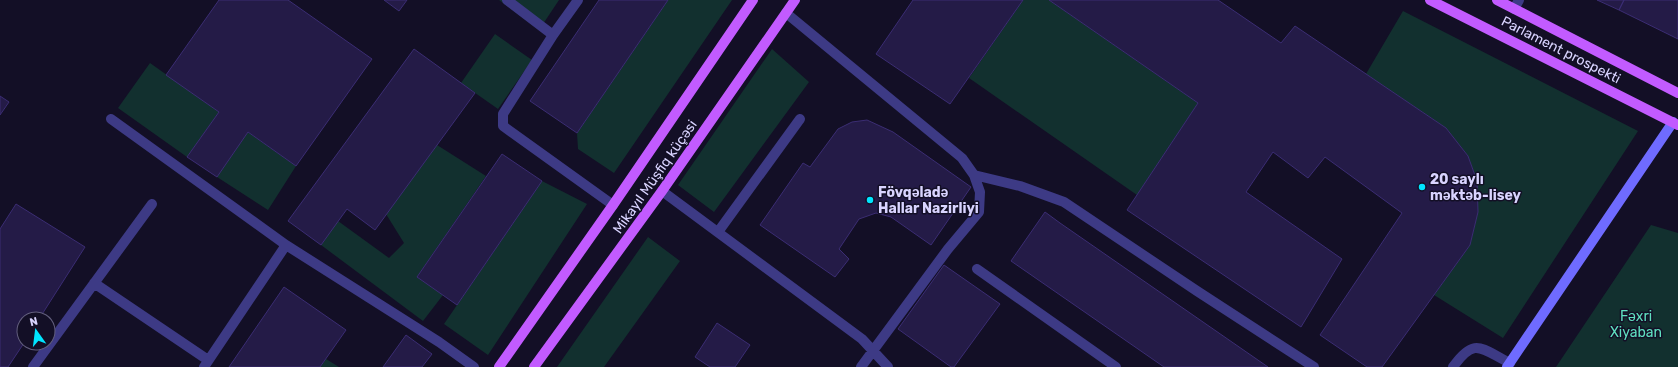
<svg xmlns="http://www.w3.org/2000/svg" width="1678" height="367" viewBox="0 0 1678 367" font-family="Rubik,sans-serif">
  <rect width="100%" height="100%" fill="#130f26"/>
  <path fill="#12302f" d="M 499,0 L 559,0 L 539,30 Z
    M 668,0 L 732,0 L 614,173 L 578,149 L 577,133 Z
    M 1023,0 L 1049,0 L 1198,103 L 1137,195 L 969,78 Z
    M 1403,11 L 1638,131 L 1503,338 L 1434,295 L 1470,245 L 1478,212 L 1477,181 L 1468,156 L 1446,128 L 1366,74 Z
    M 495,34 L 532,60 L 498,109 L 461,83 Z
    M 772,49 L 809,82 L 714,212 L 678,185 Z
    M 150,63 L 219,112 L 187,157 L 118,108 Z
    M 248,132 L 296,166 L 268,210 L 217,177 Z
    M 437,145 L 486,176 L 417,277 L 443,295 L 423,321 L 321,245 L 338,221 L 389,258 L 404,243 L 386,214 Z
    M 542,181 L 587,204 L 488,355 L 444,324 Z
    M 1651,225 L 1678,233 L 1678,367 L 1556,367 Z
    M 648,237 L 680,261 L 604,367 L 557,367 Z
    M 326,359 L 339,367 L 320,367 Z"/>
  <path fill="#241b47" stroke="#3b2d73" d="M 219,0 L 288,0 L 372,59 L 296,166 L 248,132 L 217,177 L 187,157 L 219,112 L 166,75 Z
    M 384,0 L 407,0 L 399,11 Z
    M 599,0 L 668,0 L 577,133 L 530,101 Z
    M 913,0 L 1023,0 L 950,104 L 876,54 Z
    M 1049,0 L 1218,0 L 1281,43 L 1295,26 L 1446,128 L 1468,156 L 1477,181 L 1478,212 L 1470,245 L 1382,367 L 1367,367 L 1320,335 L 1402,213 L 1325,157 L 1308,178 L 1273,152 L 1246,192 L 1342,259 L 1301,327 L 1127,210 L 1198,103 Z
    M 1597,0 L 1624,0 L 1619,10 Z
    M 1624,0 L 1678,0 L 1678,39 L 1619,10 Z
    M 414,49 L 475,93 L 375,230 L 347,209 L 321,245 L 288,221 Z
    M 0,96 L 9,102 L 0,115 Z
    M 867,120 L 893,132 L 971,187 L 931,245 L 891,217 L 876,213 L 859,219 L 839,249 L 849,259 L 835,277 L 760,225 L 803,163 L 810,167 L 838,129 L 852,122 Z
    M 502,154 L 542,181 L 457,305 L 417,277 Z
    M 16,204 L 85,247 L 39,319 L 24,319 L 24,343 L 8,367 L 0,367 L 0,229 Z
    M 1045,212 L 1060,223 L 1268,367 L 1164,367 L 1011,261 Z
    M 944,265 L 1000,304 L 954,367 L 951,367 L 898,329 Z
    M 284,287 L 346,330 L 320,367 L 229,367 Z
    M 717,323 L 750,345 L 735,367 L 710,367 L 695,357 Z
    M 406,335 L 432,354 L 422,367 L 383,367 Z"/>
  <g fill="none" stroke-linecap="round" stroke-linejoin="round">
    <path stroke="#3d3a85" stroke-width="10" d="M 507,0 L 553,35
      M 578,0 L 553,35 L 503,114 L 503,126 L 613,205
      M 1514,9 L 1519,0
      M 786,13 L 962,158 L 974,175 L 980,192 L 979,212 L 948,249 L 861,367
      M 111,119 L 286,245 L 439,342 L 474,367
      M 974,175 L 1020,186 L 1064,202 L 1197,291 L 1314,367
      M 662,191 L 862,339 L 888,367
      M 718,232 L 800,119
      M 977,269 L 1116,367
      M 94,283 L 208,360
      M 33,367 L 152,204
      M 204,367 L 286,245
      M 1453,367 C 1475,336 1481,349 1510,363"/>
    <path stroke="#6f6bff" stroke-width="10" d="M 1507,367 L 1673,122"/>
    <path stroke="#c25bff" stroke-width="10" d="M 1430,0 L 1678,125
      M 1497,0 L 1678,93
      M 499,367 L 613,205 L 753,0
      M 534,367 L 662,191 L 795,0"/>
  </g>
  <g fill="#00e5ff" stroke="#130f26" stroke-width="1.5">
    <circle cx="1422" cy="187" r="4"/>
    <circle cx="870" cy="200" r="4"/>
  </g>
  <g text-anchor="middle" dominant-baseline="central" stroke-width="3" stroke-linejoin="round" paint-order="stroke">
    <g font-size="14" fill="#d9d4ff" stroke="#130f26">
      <text transform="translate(1561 50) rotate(27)">Parlament prospekti</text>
      <text transform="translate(655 177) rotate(-55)">Mikayıl Müşfiq küçəsi</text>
    </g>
    <g font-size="14" font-weight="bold" fill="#d9d4ff" stroke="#130f26" text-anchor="start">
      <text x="1430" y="179">20 saylı<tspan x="1430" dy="16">məktəb-lisey</tspan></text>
      <text x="878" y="192">Fövqəladə<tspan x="878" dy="16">Hallar Nazirliyi</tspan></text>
    </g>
    <g font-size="14" fill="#5fe0c0" stroke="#130f26">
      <text x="1636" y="316">Fəxri<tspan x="1636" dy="16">Xiyaban</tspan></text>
    </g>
  </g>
  <g transform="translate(36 331) rotate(346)"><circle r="19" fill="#130f26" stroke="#625e7d"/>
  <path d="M0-3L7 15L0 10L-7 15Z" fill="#00e5ff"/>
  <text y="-6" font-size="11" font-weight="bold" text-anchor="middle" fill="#d9d4ff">N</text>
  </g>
</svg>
